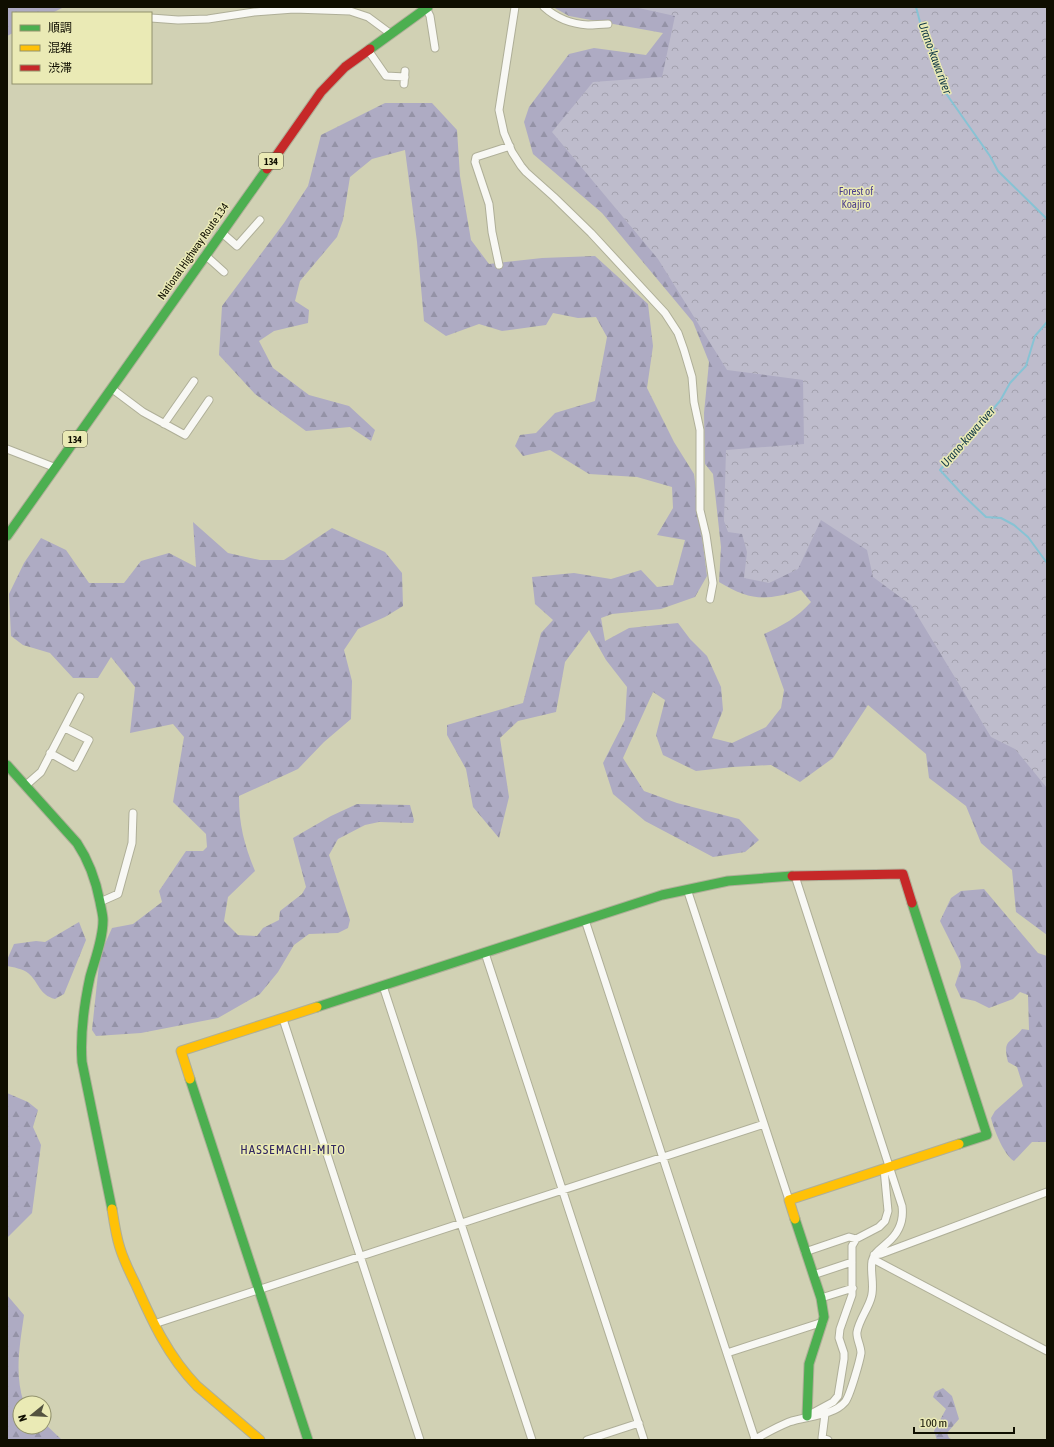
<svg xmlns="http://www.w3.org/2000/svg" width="1054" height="1447" viewBox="0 0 1054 1447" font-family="'Asap Condensed','Noto Sans JP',sans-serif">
  <defs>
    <pattern id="forest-firs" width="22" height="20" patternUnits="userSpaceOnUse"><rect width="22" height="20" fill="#aeabc3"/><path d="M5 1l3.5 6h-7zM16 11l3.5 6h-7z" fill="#9492a6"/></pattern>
    <pattern id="park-crowns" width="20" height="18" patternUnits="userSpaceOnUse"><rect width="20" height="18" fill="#bebccc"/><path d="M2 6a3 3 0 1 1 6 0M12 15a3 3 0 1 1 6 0" fill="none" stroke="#a2a0ad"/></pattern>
  </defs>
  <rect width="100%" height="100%" fill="#d1d1b4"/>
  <path fill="url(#forest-firs)" d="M 7,7 L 64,7 L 52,13 L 13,13 L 13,33 L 7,36 Z
    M 553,7 L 1047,7 L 1047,935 L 1016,912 L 1012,870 L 981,843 L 966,806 L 929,778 L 926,754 L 868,705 L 833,758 L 800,782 L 771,765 L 733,767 L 696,771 L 663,755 L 656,735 L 665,700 L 653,692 L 623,758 L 644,791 L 677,803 L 739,819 L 759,840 L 745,852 L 713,857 L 645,821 L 613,794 L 603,763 L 625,720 L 627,687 L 606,660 L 589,630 L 565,662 L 556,712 L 518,721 L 500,738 L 509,797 L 499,838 L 473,807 L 466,769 L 447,735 L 447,725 L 523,703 L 541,633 L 553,620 L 535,604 L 532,577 L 574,573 L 611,579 L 641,570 L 657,587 L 673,585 L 685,540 L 657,535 L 673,508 L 672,487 L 637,477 L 589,474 L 550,450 L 523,456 L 515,446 L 520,435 L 536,433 L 555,413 L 595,401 L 607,337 L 596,317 L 578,318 L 553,313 L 546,325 L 502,331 L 479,324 L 446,336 L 424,321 L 417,242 L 405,150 L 372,159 L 350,177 L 343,220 L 337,237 L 300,281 L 295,301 L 309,310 L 308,323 L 274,331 L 259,341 L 273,368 L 309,395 L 349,406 L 375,430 L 371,441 L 350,427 L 306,431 L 255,394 L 219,355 L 222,306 L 284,223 L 308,186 L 321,135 L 385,103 L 432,103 L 457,130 L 460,176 L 471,240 L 489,264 L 542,258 L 595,256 L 648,304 L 653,346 L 647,388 L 674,442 L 694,474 L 707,576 L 695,597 L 661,609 L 612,614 L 601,618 L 605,641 L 629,628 L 678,623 L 690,639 L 707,656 L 721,687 L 723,710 L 712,738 L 732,743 L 766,727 L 781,708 L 784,690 L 764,634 C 782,626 798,617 811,602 L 801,590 C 765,601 751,601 719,582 L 721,547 L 713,474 L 705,464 L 704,413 L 709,362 L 693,322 L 602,213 L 533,154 L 524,122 L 529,107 L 569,54 L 594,48 L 646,55 L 663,33 L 569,16 Z
    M 193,522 L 228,553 L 260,560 L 284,560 L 332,528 L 385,552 L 402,573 L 403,606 L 385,617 L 358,629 L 344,650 L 352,681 L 351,719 L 324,742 L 298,769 L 239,796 C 239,825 244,844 255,871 L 228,897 L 224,921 L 238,935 L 257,936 L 263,928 L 279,920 L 280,911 L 302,894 L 306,887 L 293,838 L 331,816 L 357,804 L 410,805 L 414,820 L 413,823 L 379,822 L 365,825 L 338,839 L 329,855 L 350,920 L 348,928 L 338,933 L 309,934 L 294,945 L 278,972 L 260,994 L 218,1018 L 141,1033 L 96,1036 L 92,1030 L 100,955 L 112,928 L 133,924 L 162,902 L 159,891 L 186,851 L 203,851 L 207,847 L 206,834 L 173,802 L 184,737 L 173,724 L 130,733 L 135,687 L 111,657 L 98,678 L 73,678 L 50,653 L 23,645 L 11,636 L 9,594 L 24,563 L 41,538 L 66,550 L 89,583 L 124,583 L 141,561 L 169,553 L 196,567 Z
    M 984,889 L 1038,953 L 1047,956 L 1047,1142 L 1032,1142 L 1014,1161 C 1004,1155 994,1130 991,1118 L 995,1111 L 1023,1086 L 1017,1067 L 1008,1062 C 1002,1038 1011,1044 1022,1029 L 1029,1030 L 1028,995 L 1020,992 L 1013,999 L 989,1008 L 975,1001 L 961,998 L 955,985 L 961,967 L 960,961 L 940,921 L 951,898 L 961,891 Z
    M 79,922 L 86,940 L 64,994 L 55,999 C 39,995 39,982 28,973 C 23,969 13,967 7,966 L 7,960 L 14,944 L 36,941 L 45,942 Z
    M 7,1093 L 28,1102 L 38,1110 L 33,1127 L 41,1145 L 32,1213 L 7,1238 Z
    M 7,1295 L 24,1315 C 20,1344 14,1374 24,1403 L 20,1403 L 20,1427 L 44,1427 L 44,1423 L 62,1440 L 7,1440 Z
    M 943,1388 L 952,1396 L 959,1419 L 947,1433 L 949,1438 L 953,1440 L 937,1440 L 934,1431 L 946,1409 L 933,1397 L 935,1392 Z"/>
  <path fill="url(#park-crowns)" d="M 634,7 L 1047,7 L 1047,788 L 1015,749 L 991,737 L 911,605 L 873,577 L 867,550 L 821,520 L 798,569 L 769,583 L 744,578 L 747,552 L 742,534 L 728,532 L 724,521 L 726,450 L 804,444 L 803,380 L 727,370 L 658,259 L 552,132 L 593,82 L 662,77 L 675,16 Z"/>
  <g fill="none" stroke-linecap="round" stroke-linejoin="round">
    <path stroke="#87c3d4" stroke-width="2" d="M 916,7 L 920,22 L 934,50 L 945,92 L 990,156 L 998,171 L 1047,219
      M 1047,322 L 1035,336 L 1026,366 L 1010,383 L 1000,401 L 940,470 L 963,495 L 986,517 L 1001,518 L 1014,525 L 1028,537 L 1047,563"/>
    <defs>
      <path id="street" d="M 515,7 L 499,110 L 504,133 L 512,152 L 521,166 L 526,172 L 554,197 L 591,233 L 665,313 L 678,333 L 684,350 L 692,377 L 694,402 L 700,430 L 700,510 L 706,535 L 713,583 L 710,599
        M 544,7 C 556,18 572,24 588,25 C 595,25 601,24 608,24
        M 426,8 L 430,16 L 435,48
        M 151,18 L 178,20 L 208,19 L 254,12 L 294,9 L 350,11 L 368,17 L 391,34
        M 368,50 L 386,76 L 405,77
        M 404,84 L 405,71
        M 221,232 L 237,246 L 260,220
        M 205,255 L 224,272
        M 499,265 L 492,232 L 489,204 L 475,162 L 476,157 L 510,146
        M 111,388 L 143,412 L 185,435 L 209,400
        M 164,424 L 194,381
        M 7,449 L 51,466 L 54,468
        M 50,753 L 75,767 L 89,740 L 65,728
        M 25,786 L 41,772 L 80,697
        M 687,889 L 789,1200
        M 100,902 L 118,894 L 132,843 L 133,813
        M 585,920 L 755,1439
        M 485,953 L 644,1440
        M 383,986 L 532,1440
        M 283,1019 L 420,1440
        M 805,1252 L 849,1237 L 856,1239
        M 874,1255 L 881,1254 L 1047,1192
        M 873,1259 L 1047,1351
        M 813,1275 L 852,1262
        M 821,1298 L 853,1288
        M 154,1324 L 764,1124
        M 727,1353 L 823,1322
        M 825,1414 L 822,1438 L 828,1440
        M 809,1415 L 833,1402 L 838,1396 L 844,1359 L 844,1353 L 839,1338 L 840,1329 L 852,1295 L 852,1246 L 856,1239 L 879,1227 L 885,1221 L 888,1211 L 884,1169
        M 587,1440 L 639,1423
        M 754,1440 C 764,1434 777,1427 789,1422 C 807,1416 833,1416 845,1402 C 850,1396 860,1360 861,1353 C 861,1346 856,1338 857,1332 C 859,1320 868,1309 871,1298 C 875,1287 870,1273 872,1261 C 874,1252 881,1249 887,1243 C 899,1233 904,1221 902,1206 L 795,876"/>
      <path id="fast" d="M 370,49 L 428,7
        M 7,536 L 267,169
        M 7,765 L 77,843 C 89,861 96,881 100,902 C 101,908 103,915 103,920 C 103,939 95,959 90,977 C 84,1005 80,1034 82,1062 L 112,1209
        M 912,903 L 987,1135 L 959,1144
        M 317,1007 L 662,895 L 728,881 L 792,876
        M 190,1079 L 308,1440
        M 795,1219 L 821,1298 L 824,1317 L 809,1364 L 807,1416"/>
      <path id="slow" d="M 190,1079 L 181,1051 L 317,1007
        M 112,1209 C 114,1222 116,1236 120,1248 C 124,1261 130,1273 136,1285 C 152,1321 168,1356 197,1386 L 260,1440
        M 795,1219 L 789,1200 L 959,1144"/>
      <path id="jam" d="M 267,169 L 321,92 L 345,67 L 370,49
        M 792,876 L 903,874 L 912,903"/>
    </defs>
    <use href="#street" stroke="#afaf98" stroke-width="9"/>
    <use href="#fast" stroke="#afaf98" stroke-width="11"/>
    <use href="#slow" stroke="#afaf98" stroke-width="11"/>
    <use href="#jam" stroke="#afaf98" stroke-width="11"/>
    <use href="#street" stroke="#f8f8f4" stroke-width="7"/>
    <use href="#fast" stroke="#4caf50" stroke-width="9"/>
    <use href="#slow" stroke="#ffc107" stroke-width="9"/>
    <use href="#jam" stroke="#c62828" stroke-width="9"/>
  </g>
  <g text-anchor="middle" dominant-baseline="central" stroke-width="3" stroke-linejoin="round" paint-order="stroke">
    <g fill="#eaeab5" stroke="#515036" stroke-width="1">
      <rect x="259" y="153" width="24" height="16" rx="3"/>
      <rect x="63" y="431" width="24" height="16" rx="3"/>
    </g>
    <g font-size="10" font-weight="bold" fill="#0f0e00">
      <text x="271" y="161">134</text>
      <text x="75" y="439">134</text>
    </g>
    <g font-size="11" fill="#4b3d8d" stroke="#eaeab5">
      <text x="856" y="191">Forest of<tspan x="856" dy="13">Koajiro</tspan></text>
    </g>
    <g font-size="11" fill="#0f0e00" stroke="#eaeab5">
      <text transform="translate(193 251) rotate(-55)">National Highway Route 134</text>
    </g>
    <g font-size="12" font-style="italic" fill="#0e3645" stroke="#eaeab5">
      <text transform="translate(935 58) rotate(70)">Urano-kawa river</text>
      <text transform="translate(968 437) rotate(-49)">Urano-kawa river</text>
    </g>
    <g font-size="13" letter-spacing="1" fill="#312761" stroke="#eaeab5">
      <text x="293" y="1149">HASSEMACHI-MITO</text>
    </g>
  </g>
  <rect width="1054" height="1447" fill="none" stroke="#0f0e00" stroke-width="16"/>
  <rect x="12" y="12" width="140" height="72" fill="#eaeab5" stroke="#92926d"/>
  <rect x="20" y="25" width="20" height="6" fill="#4caf50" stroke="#92926d"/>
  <text x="48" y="32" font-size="12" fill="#0f0e00">順調</text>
  <rect x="20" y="45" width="20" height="6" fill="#ffc107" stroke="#92926d"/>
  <text x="48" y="52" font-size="12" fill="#0f0e00">混雑</text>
  <rect x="20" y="65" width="20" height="6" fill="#c62828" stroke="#92926d"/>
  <text x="48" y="72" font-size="12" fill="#0f0e00">渋滞</text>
  <g transform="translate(32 1415) rotate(252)"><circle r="19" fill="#eaeab5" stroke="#92926d"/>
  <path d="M0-3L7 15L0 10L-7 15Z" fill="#53523f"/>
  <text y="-6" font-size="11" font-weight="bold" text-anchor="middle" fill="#0f0e00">N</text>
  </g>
  <path d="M914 1427v6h100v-6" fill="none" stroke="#0f0e00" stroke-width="2"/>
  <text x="920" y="1427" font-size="12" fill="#0f0e00" stroke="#eaeab5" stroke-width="3" paint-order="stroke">100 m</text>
</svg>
